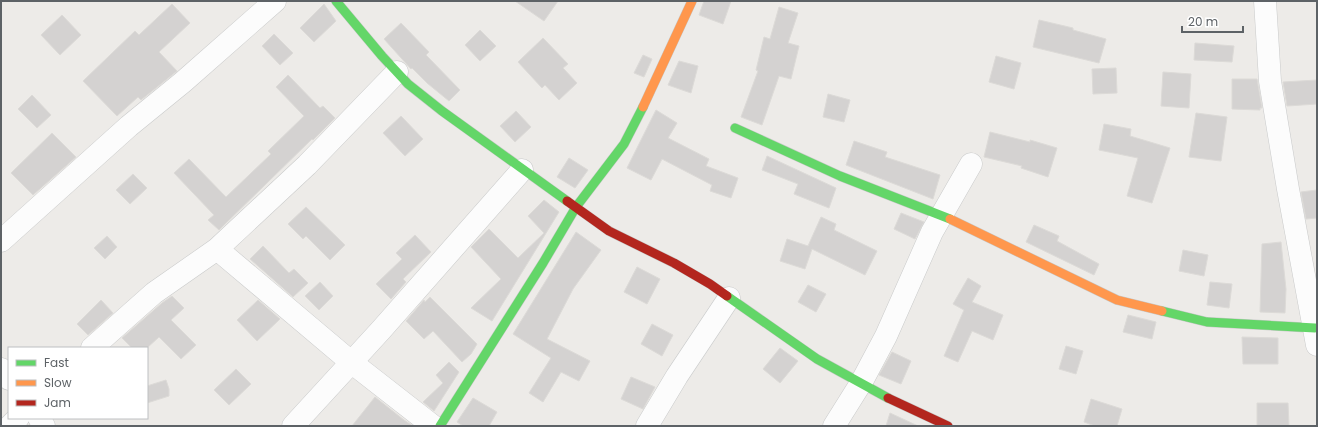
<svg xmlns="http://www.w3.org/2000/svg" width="1318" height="427" viewBox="0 0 1318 427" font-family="Poppins,sans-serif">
  <rect width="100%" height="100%" fill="#edebe8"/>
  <path fill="#d4d2d1" stroke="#dcdad7" d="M 515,1 L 558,1 L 544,21 Z
    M 704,1 L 731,1 L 723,24 L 699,15 Z
    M 172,4 L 190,23 L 159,52 L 177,71 L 141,100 L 138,97 L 117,116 L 83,81 L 135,31 L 139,35 Z
    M 324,4 L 336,21 L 314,42 L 300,28 Z
    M 779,7 L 798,13 L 788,43 L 799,46 L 791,79 L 779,76 L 762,125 L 741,117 L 758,71 L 756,70 L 764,37 L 770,39 Z
    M 62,15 L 81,35 L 60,55 L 41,35 Z
    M 1039,20 L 1073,28 L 1073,30 L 1106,39 L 1099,63 L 1033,47 Z
    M 401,23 L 429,52 L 426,55 L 460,90 L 449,101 L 427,83 L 412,68 L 411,69 L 384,39 Z
    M 480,30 L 496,46 L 480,61 L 465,45 Z
    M 274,34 L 293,53 L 280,65 L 262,46 Z
    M 543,38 L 568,64 L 563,68 L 577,83 L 559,100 L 545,85 L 542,88 L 518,62 Z
    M 1195,43 L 1234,46 L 1232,62 L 1194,60 Z
    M 643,55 L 652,59 L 644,77 L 634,73 Z
    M 996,56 L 1021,63 L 1014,89 L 989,82 Z
    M 679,61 L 698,66 L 691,93 L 668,85 Z
    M 1116,68 L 1117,93 L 1093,94 L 1092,69 Z
    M 1163,72 L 1191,74 L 1189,108 L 1161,106 Z
    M 288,75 L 320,108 L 323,106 L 335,118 L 313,140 L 312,139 L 219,230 L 208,220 L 214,215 L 174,173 L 189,159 L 226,197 L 271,154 L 268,151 L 304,116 L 276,87 Z
    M 1232,79 L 1257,79 L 1262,108 L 1260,108 L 1260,110 L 1232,109 Z
    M 1317,80 L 1317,104 L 1287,106 L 1283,82 Z
    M 828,94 L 850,100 L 844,122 L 823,117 Z
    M 32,95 L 51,115 L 37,128 L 18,109 Z
    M 656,110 L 677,123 L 668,138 L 709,159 L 706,166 L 738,178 L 731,198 L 710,191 L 712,185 L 662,159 L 651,180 L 627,168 Z
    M 516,111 L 531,127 L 515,142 L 500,126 Z
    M 1196,113 L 1227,117 L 1221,161 L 1189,157 Z
    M 401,116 L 423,139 L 405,156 L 383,133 Z
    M 1104,124 L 1131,129 L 1130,136 L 1170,148 L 1152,203 L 1127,196 L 1138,158 L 1099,150 Z
    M 990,132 L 1030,142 L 1030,140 L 1057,148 L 1048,177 L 1021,168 L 1022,166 L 984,157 Z
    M 52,133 L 76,157 L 33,195 L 11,173 Z
    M 854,141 L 887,152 L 885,157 L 940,175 L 933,199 L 846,165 Z
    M 767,156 L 836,188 L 829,208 L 794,194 L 798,184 L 762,170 Z
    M 569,158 L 588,170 L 575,188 L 557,177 Z
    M 133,174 L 147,188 L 130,204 L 116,190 Z
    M 1317,190 L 1317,218 L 1306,219 L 1301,192 Z
    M 544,200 L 559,212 L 492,321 L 471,308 L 501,279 L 471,247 L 489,229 L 518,258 L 544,233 L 528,216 Z
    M 306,207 L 345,245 L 330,260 L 306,236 L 303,239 L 288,224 Z
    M 901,213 L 924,222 L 915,239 L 894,229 Z
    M 821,217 L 836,224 L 834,230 L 877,251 L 865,275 L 812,249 L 805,269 L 780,261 L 787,239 L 808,246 Z
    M 1034,225 L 1059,236 L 1057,241 L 1099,264 L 1094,275 L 1026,242 Z
    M 576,232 L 601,250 L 573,289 L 547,339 L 590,361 L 579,381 L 561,372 L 543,402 L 529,393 L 551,358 L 513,334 Z
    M 415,235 L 431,252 L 403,279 L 406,282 L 391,299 L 376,284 L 402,259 L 396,253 Z
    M 107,236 L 117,247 L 105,259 L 94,248 Z
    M 1281,242 L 1286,289 L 1285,313 L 1260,312 L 1262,244 Z
    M 263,246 L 289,273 L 294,269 L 308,283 L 293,297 L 250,259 Z
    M 1183,250 L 1208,255 L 1204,276 L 1179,271 Z
    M 637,267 L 660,279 L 647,304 L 624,292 Z
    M 968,278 L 981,286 L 972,302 L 1003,315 L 993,340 L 972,331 L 958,362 L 944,356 L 964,310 L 953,304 Z
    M 320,282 L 333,296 L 319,310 L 305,296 Z
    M 1210,282 L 1232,284 L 1229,308 L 1207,305 Z
    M 808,285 L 826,294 L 816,312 L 798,302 Z
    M 172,296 L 184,308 L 171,320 L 196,345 L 181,359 L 159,337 L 147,348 L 132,348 L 122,338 L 162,303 Z
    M 430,297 L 477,344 L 471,354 L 462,362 L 433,331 L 424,339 L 406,321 L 424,300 L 425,302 Z
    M 101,300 L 113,313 L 88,335 L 77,324 Z
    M 258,300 L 280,319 L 257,341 L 237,320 Z
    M 1128,315 L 1156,322 L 1152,339 L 1123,332 Z
    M 652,324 L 673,335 L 662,356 L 641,344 Z
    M 1242,337 L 1278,338 L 1278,364 L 1243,364 Z
    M 1066,346 L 1083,351 L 1076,374 L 1059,369 Z
    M 780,348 L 798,361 L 780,383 L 763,369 Z
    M 892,352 L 911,361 L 901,384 L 879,375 Z
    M 449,362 L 459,372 L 434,411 L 423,402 L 443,383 L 436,375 Z
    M 236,369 L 251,384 L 229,405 L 214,390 Z
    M 631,377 L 655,387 L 643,409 L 621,399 Z
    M 166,380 L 169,389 L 169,396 L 147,403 L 147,386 Z
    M 375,397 L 404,420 L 413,426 L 352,426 Z
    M 473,398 L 497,412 L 489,426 L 463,426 L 457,422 Z
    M 1091,399 L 1122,409 L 1117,426 L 1095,426 L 1084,422 Z
    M 1257,403 L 1288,403 L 1289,426 L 1257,426 Z
    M 890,413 L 918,426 L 886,426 Z"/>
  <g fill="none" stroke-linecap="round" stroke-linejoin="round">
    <defs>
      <path id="street" d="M 1265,1 L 1270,81 L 1288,189 L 1317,345
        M 1,241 L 129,126 L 183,82 L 275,1
        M 217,249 L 351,362 L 433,426
        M 92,348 L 154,293 L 217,249 L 307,165 L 397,72
        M 1,369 L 9,379
        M 39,418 L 44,426
        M 10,426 L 18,418
        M 293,426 L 381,330 L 522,170
        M 647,426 L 677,376 L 729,298
        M 834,426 L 861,383 L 886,336 L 932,232 L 971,164"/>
      <path id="fast" d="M 336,1 L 382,56 L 408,84 L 442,111 L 567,201
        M 735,128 L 840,176 L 950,219
        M 727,296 L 817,359 L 888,398
        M 1162,311 L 1207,322 L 1315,328
        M 440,426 L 543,263 L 576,207 L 624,144 L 643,107"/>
      <path id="slow" d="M 643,107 L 692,1
        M 950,219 L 1117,300 L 1162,311"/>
      <path id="jam" d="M 567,201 L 609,231 L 674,263 L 710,284 L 727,296
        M 888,398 L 948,426"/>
    </defs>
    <use href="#street" stroke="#c9caca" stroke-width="23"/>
    <use href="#fast" stroke="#c7c8c7" stroke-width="10"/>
    <use href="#slow" stroke="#c7c8c7" stroke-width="10"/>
    <use href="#jam" stroke="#c7c8c7" stroke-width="10"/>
    <use href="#street" stroke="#fcfcfc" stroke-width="22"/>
    <use href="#fast" stroke="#63d668" stroke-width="9"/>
    <use href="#slow" stroke="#ff974d" stroke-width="9"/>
    <use href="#jam" stroke="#b3261e" stroke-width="9"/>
  </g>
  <rect width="1318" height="427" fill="none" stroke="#5d6266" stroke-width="4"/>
  <rect x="8" y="347" width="140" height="72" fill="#ffffff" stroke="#bec0c2"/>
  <rect x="16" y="360" width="20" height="6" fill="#63d668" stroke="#bec0c2"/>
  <text x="44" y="367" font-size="12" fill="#5d6266">Fast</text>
  <rect x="16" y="380" width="20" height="6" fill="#ff974d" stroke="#bec0c2"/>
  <text x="44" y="387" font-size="12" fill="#5d6266">Slow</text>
  <rect x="16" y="400" width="20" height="6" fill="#b3261e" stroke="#bec0c2"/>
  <text x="44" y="407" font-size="12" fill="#5d6266">Jam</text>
  <path d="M1182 26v6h61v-6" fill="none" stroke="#5d6266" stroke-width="2"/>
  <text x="1188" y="26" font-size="12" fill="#5d6266" stroke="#ffffff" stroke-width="3" paint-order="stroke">20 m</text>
</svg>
